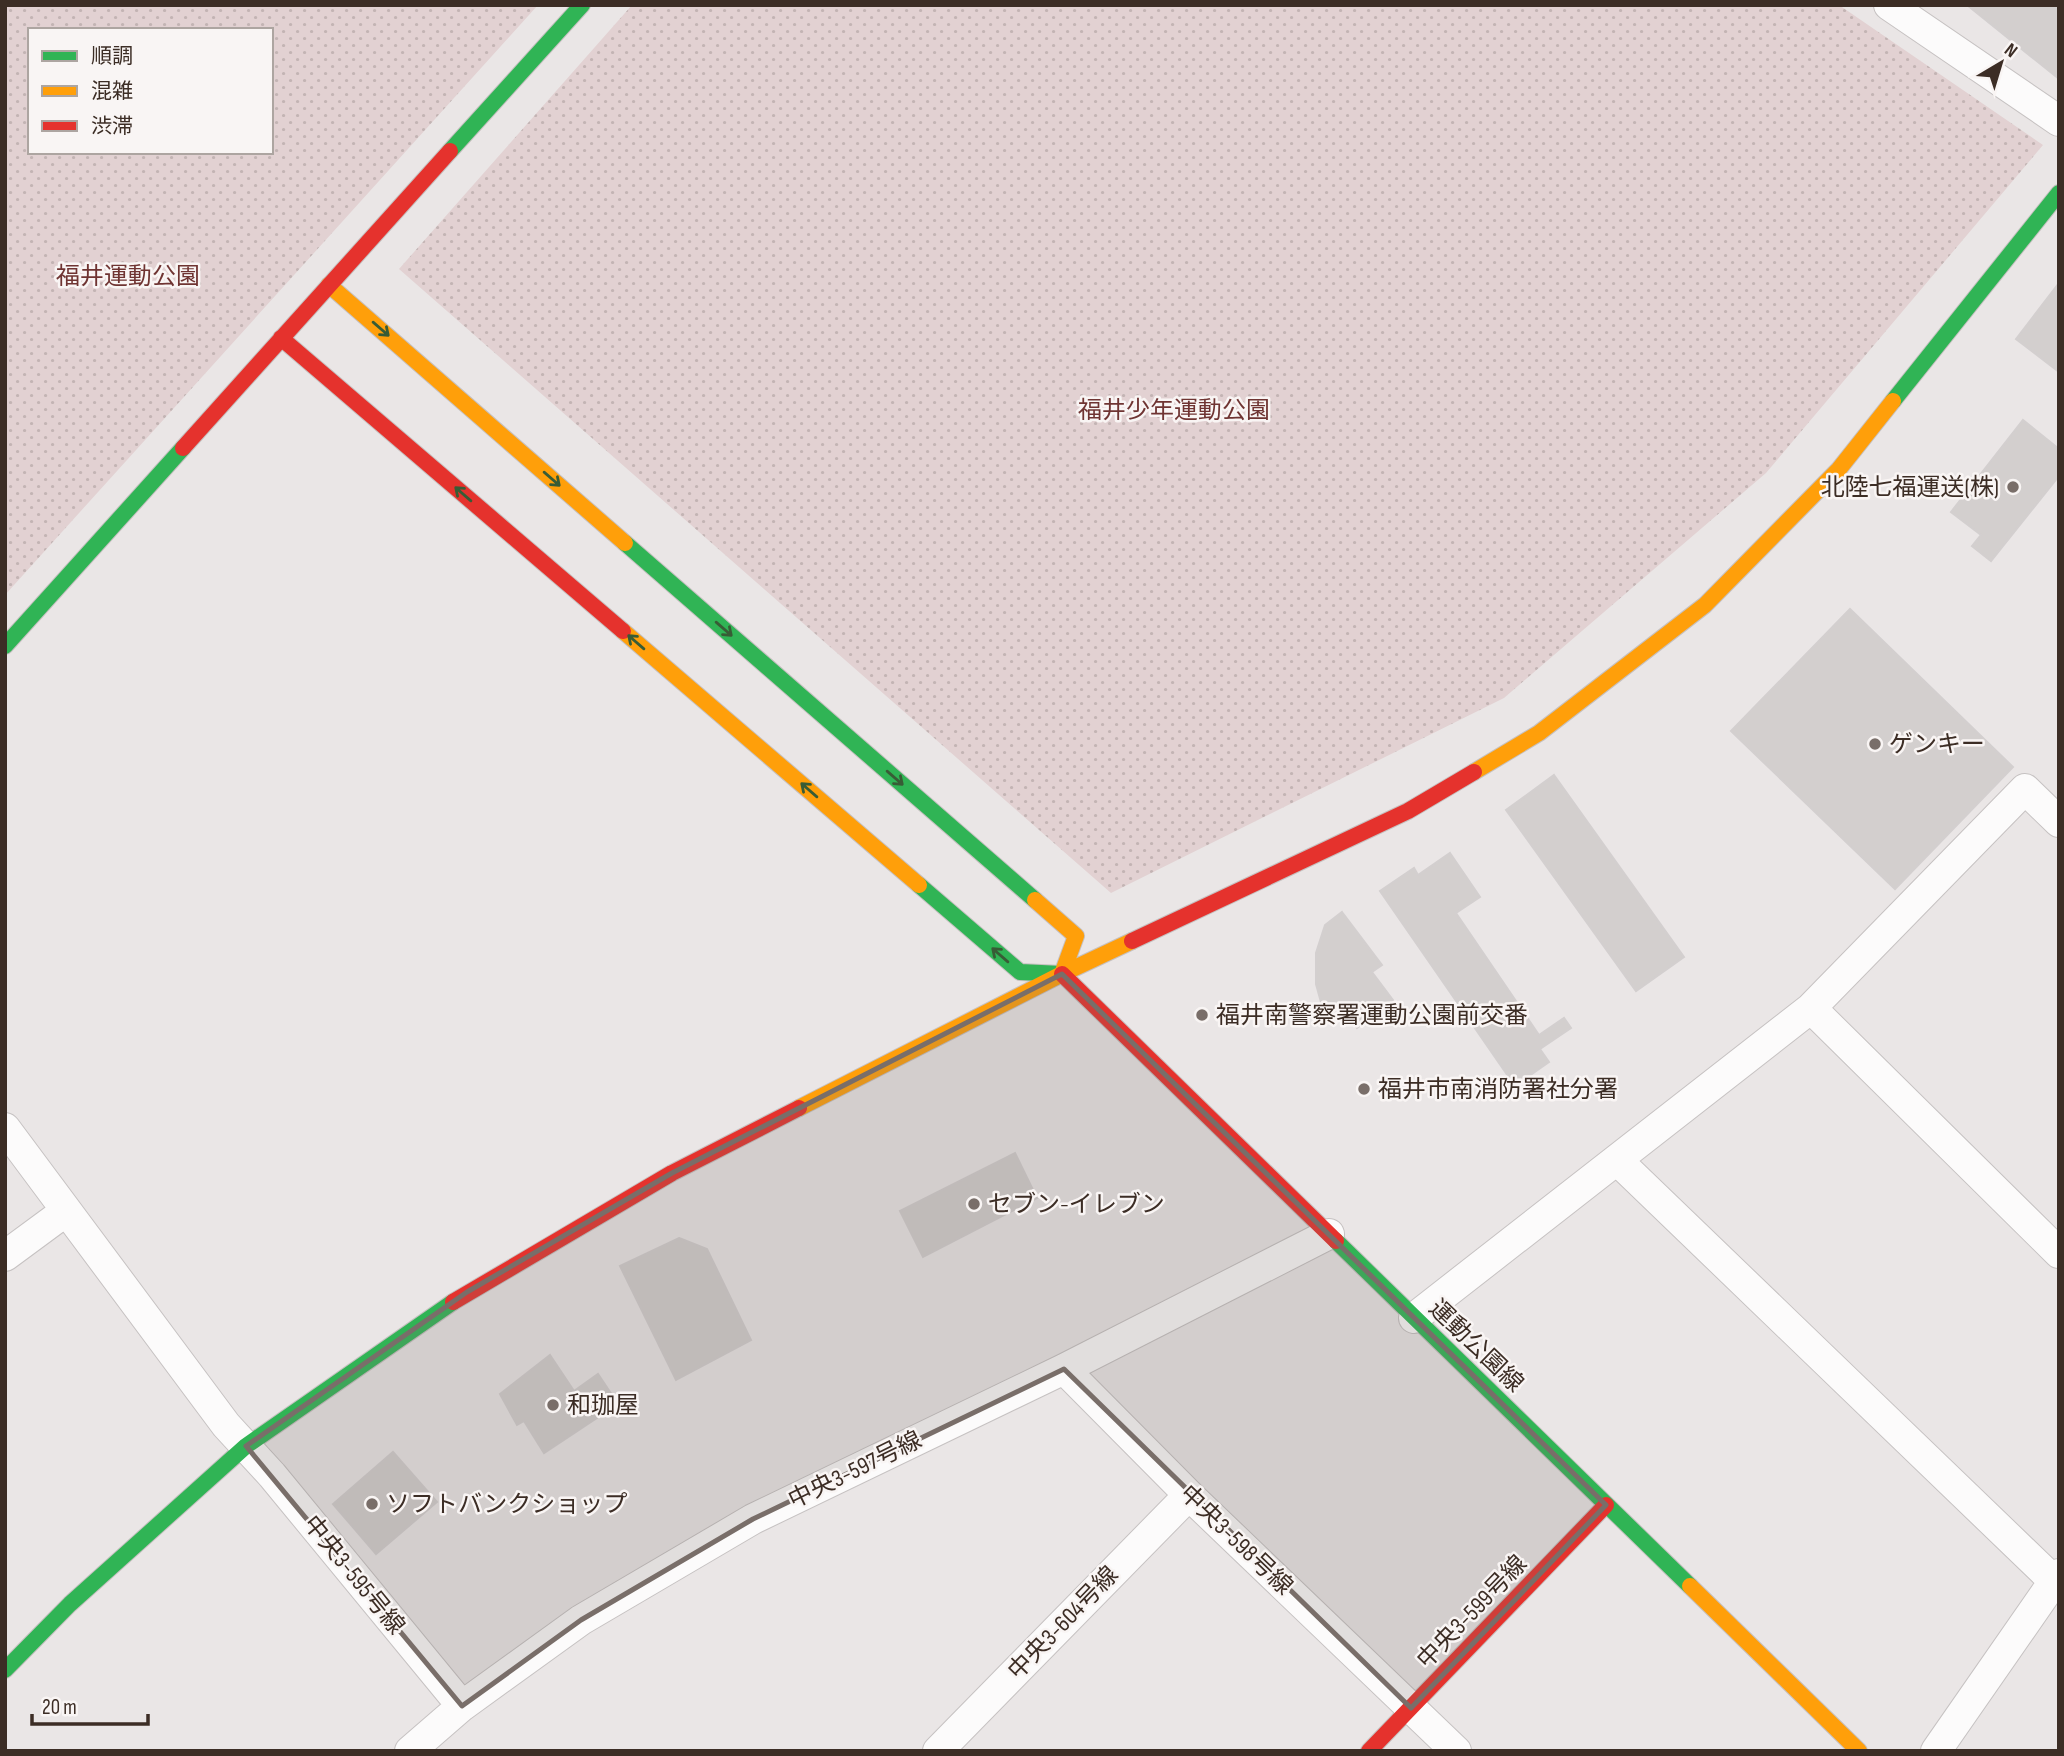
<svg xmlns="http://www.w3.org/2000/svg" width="2064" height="1756" viewBox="0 0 2064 1756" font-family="'Sofia Sans Condensed','Noto Sans JP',sans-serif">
  <defs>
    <pattern id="park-dots" width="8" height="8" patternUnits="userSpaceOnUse" patternTransform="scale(1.75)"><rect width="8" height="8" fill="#e2d1d2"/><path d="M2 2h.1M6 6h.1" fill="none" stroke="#c3b4b4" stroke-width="1.8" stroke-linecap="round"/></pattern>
  </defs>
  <rect width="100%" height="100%" fill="#eae6e6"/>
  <path fill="url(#park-dots)" fill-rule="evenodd" d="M 5,5 L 538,5 L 5,595 ZM 30,30 L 271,30 L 271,152 L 30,152 Z
    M 632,5 L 1839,5 L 2043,145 L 1766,473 L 1504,698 L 1111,893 L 399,269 Z"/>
  <path fill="#d3cfce" stroke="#d3cfcf" stroke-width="2" d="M 1967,5 L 2059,5 L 2059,79 Z
    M 2059,283 L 2059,372 L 2016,339 Z
    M 2023,420 L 2059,449 L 2059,476 L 1991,561 L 1972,546 L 1981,535 L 1951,512 Z
    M 1850,609 L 2013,767 L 1895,889 L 1731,731 Z
    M 1554,775 L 1684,957 L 1636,991 L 1506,810 Z
    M 1450,853 L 1480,897 L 1456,913 L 1539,1035 L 1564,1018 L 1571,1028 L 1540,1049 L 1549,1062 L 1515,1086 L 1380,891 L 1414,868 L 1418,875 Z
    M 1342,912 L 1382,965 L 1372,972 L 1393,1000 L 1357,1028 L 1338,1002 L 1324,1013 L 1316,984 L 1316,953 L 1325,925 Z
    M 1015,1153 L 1037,1198 L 923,1257 L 900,1211 Z
    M 679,1238 L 707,1249 L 751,1340 L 676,1380 L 620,1266 Z
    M 550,1355 L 574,1391 L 598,1374 L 618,1404 L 544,1453 L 524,1421 L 517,1425 L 500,1394 Z
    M 393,1452 L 437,1502 L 376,1554 L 333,1504 Z"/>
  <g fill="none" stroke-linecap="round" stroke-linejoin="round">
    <defs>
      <path id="street" d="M 1889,5 L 2059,121
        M 1811,1008 L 2059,1253
        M 5,1128 L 226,1425 L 272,1475 L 462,1706
        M 1618,1161 L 2054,1581
        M 5,1256 L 66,1211
        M 1414,1318 L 1811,1008 L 2025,789 L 2059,822
        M 1064,1369 L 1189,1495 L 1456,1751
        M 410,1751 L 462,1706 L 581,1620 L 753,1519 L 1064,1369 L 1329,1234
        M 938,1751 L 1189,1495
        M 1936,1751 L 2059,1574"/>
      <path id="fast" d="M 450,151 L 582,5
        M 1893,401 L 2059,193
        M 625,543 L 1035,900
        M 5,646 L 183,448
        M 919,885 L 1020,972 L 1062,974
        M 1336,1241 L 1690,1586
        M 5,1670 L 70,1604 L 246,1446 L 453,1302"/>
      <path id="slow" d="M 329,285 L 625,543
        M 623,631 L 919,885
        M 1474,772 L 1539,733 L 1705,605 L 1839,469 L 1893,401
        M 1035,900 L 1076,936 L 1062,974
        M 799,1108 L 1062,974 L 1132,941
        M 1690,1586 L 1859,1751"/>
      <path id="jam" d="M 281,338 L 623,631
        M 183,448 L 450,151
        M 1132,941 L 1408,811 L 1474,772
        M 1062,974 L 1336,1241
        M 453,1302 L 672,1173 L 799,1108
        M 1369,1751 L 1606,1505"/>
    </defs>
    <use href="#street" stroke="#c6c2c2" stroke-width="32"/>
    <use href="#fast" stroke="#c6c1c0" stroke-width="18"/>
    <use href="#slow" stroke="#c6c1c0" stroke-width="18"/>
    <use href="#jam" stroke="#c6c1c0" stroke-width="18"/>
    <use href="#street" stroke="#fcfbfb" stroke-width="30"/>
    <use href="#fast" stroke="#30b455" stroke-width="16"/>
    <use href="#slow" stroke="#ff9f0a" stroke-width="16"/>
    <use href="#jam" stroke="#e5322d" stroke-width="16"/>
  </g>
  <defs><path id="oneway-shaft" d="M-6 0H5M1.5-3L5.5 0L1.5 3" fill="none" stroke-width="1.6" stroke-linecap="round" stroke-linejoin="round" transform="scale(1.75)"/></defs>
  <g stroke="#385c36">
    <use href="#oneway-shaft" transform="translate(381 329) rotate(41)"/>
    <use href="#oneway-shaft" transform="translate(552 479) rotate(41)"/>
    <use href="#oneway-shaft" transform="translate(463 494) rotate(-139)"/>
    <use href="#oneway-shaft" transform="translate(724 629) rotate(41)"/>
    <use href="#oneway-shaft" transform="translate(636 642) rotate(-139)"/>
    <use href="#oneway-shaft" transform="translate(895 778) rotate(41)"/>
    <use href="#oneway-shaft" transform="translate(809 790) rotate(-139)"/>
    <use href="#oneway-shaft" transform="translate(1000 955) rotate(-139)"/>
  </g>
  <path fill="#796e69" fill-opacity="0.2" stroke="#796e69" stroke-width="5" stroke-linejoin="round" d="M 1062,974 L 1606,1505 L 1411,1708 L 1064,1369 L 753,1519 L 581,1620 L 462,1706 L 246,1446 L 467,1292 L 672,1173 Z"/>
  <g fill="#796e69" stroke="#f9f5f4" stroke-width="2.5">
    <circle cx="2013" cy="487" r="7"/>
    <circle cx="1875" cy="744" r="7"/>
    <circle cx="1202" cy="1015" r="7"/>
    <circle cx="1364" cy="1089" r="7"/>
    <circle cx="974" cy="1204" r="7"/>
    <circle cx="553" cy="1405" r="7"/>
    <circle cx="372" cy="1504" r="7"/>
  </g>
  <g text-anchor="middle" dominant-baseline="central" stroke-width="5" stroke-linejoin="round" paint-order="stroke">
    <g font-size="24" fill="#6f3432" stroke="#f9f5f4">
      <text x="128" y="276">福井運動公園</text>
      <text x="1174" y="410">福井少年運動公園</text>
    </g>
    <g font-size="24" fill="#3c2d25" stroke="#f9f5f4" text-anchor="start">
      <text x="1999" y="487" text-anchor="end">北陸七福運送(株)</text>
      <text x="1889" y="744">ゲンキー</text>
      <text x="1216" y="1015">福井南警察署運動公園前交番</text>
      <text x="1378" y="1089">福井市南消防署社分署</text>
      <text x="988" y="1204">セブン-イレブン</text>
      <text x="567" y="1405">和珈屋</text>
      <text x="386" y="1504">ソフトバンクショップ</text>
    </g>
    <g font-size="24" fill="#3c2d25" stroke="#f9f5f4">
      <text transform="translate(1476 1346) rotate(44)">運動公園線</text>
      <text transform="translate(855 1470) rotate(-26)">中央3-597号線</text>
      <text transform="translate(1236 1540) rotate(44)">中央3-598号線</text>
      <text transform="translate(354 1575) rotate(51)">中央3-595号線</text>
      <text transform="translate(1472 1612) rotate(-46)">中央3-599号線</text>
      <text transform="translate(1063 1623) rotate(-46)">中央3-604号線</text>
    </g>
  </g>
  <rect width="2064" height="1756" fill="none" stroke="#3c2d25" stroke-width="14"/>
  <rect x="28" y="28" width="245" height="126" fill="#f9f5f4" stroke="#ada5a1" stroke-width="2"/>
  <rect x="42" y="51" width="35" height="10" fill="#30b455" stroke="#ada5a1" stroke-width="2"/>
  <text x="91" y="63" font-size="21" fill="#3c2d25">順調</text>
  <rect x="42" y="86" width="35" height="10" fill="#ff9f0a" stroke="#ada5a1" stroke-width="2"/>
  <text x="91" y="98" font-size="21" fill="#3c2d25">混雑</text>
  <rect x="42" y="121" width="35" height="10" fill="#e5322d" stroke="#ada5a1" stroke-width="2"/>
  <text x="91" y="133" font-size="21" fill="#3c2d25">渋滞</text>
  <g transform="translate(2001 63) rotate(38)" stroke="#f9f5f4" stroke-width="5" paint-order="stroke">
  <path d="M0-5L12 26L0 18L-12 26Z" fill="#3c2d25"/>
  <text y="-10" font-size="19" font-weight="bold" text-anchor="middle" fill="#3c2d25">N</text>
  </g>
  <path d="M32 1714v10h116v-10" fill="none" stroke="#3c2d25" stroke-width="3.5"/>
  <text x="42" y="1714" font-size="21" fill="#3c2d25" stroke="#f9f5f4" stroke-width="5" paint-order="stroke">20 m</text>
</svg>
